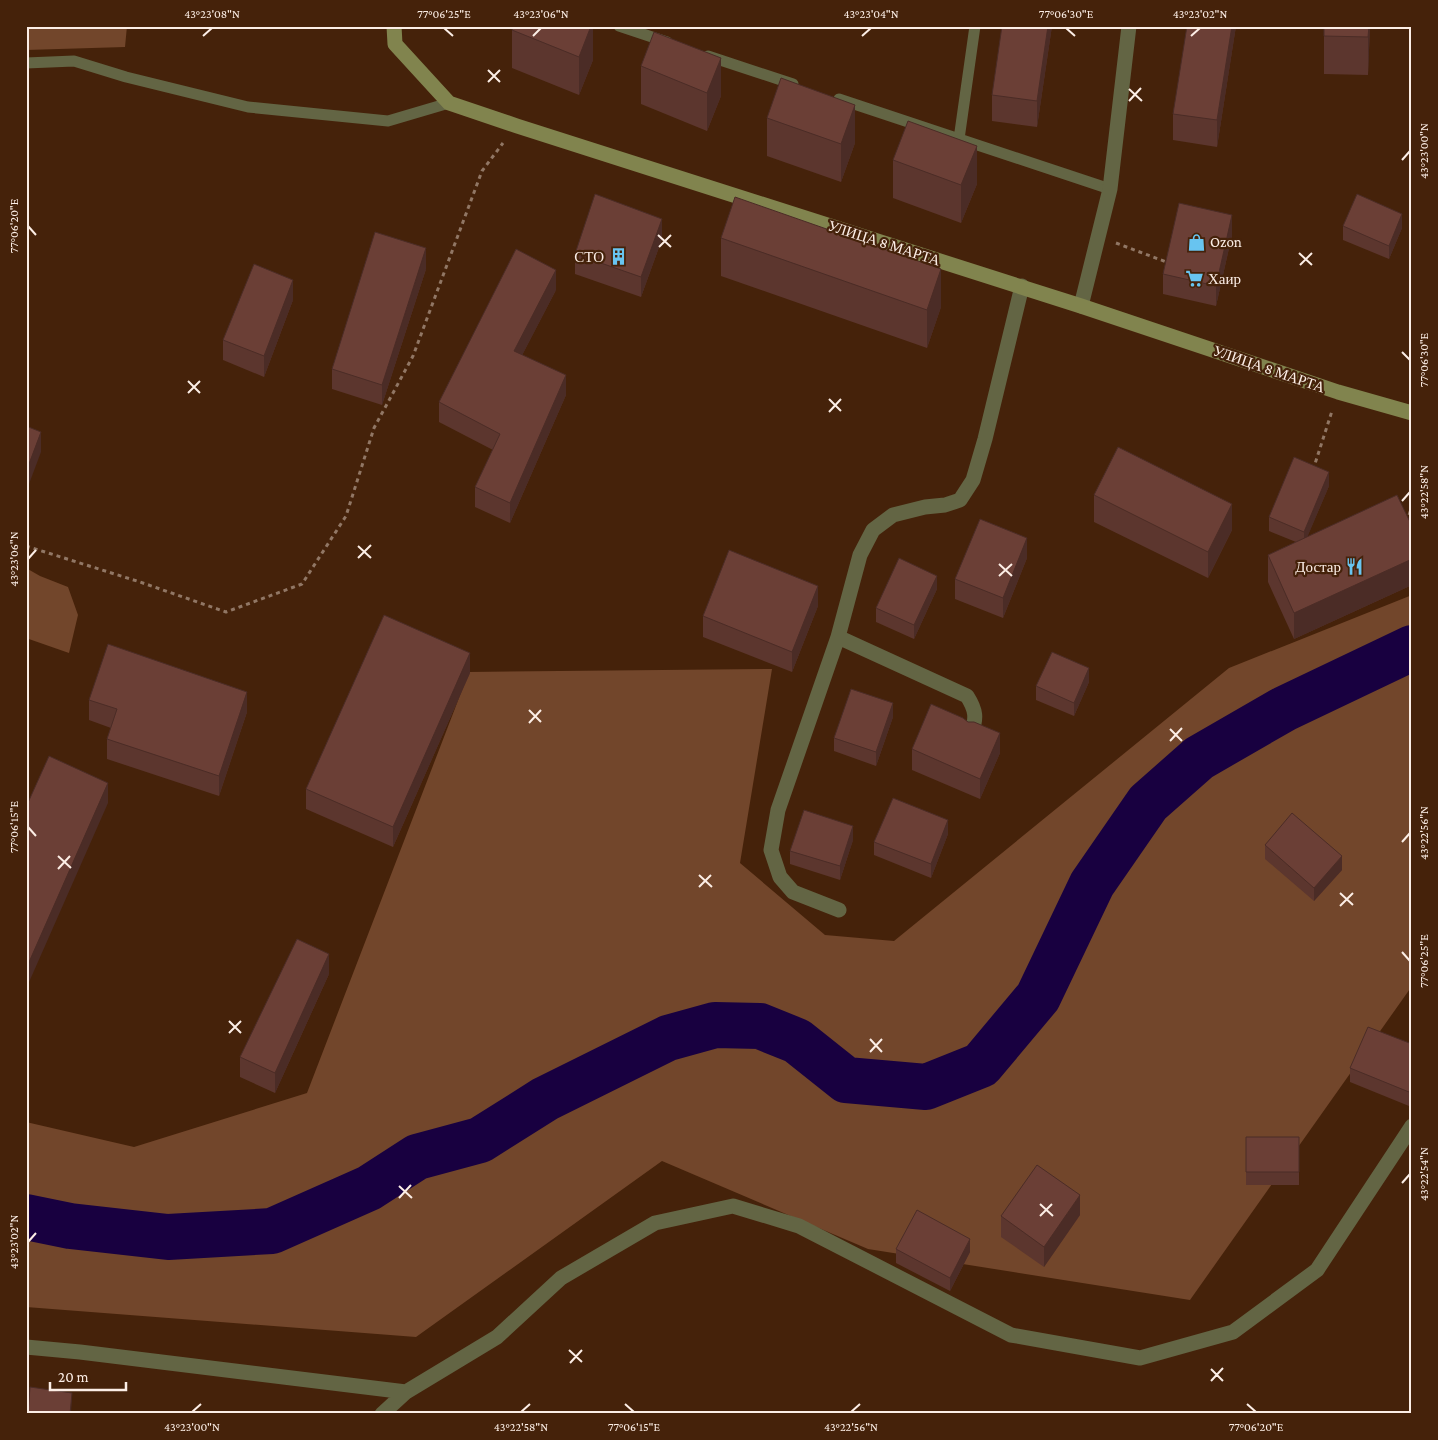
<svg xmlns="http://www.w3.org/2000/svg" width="1438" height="1440" viewBox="0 0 1438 1440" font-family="'Crimson Pro',serif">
  <rect width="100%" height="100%" fill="#45220a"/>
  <path fill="#72462b" d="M 26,26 L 127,26 L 125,47 L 26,50 Z
    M 26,568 L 40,576 L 68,587 L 78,615 L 69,653 L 26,638 Z
    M 1412,595 L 1412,986 L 1190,1300 L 868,1249 L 662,1161 L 416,1337 L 26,1307 L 26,1122 L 134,1147 L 307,1093 L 469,672 L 772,669 L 740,863 L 825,935 L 894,941 L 1229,668 Z"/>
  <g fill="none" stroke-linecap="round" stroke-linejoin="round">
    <path stroke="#180040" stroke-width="46" d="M 26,1217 L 70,1226 L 168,1237 L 272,1231 L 369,1188 L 417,1157 L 480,1140 L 545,1099 L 668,1038 L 715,1025 L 760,1026 L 797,1041 L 846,1080 L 926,1087 L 981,1065 L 1038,997 L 1092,884 L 1148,803 L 1199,758 L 1284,709 L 1412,648"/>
    <path stroke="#917765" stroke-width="3" stroke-dasharray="4 4" stroke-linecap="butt" d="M 1116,243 L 1169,263
      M 1313,470 L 1332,411
      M 1409,515 L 1412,506
      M 26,546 L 140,582 L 226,612 L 302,584 L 346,516 L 374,428 L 413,356 L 482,171 L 503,143"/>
    <path stroke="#636544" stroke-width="11" d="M 619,26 L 667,42
      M 708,56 L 793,84
      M 26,63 L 74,61 L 126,77 L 248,107 L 388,121 L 449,103
      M 839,99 L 1110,189
      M 959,139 L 975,26"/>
    <path stroke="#636544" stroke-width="15" d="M 1081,306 L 1110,189 L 1129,26
      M 838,637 L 967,696 C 976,710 977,718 971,734
      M 839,910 L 793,892 L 780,877 L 771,850 L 778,810 L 838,637 L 860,555 L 873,530 L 893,515 L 925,507 L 945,505 L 960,500 L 973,480 L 985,439 L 1022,286
      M 26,1347 L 80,1352 L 406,1392 L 497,1337 L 561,1278 L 655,1223 L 733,1206 L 799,1226 L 1011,1335 L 1140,1358 L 1233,1332 L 1317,1270 L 1412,1126
      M 382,1414 L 406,1392"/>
    <path stroke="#81844e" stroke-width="15" d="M 394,26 L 395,44 L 449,103 L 517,126 L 1081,306 L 1338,392 L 1412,413"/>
  </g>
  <path fill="#5c362e" d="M 593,26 L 593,60 L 579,95 L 512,68 L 512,30 Z
    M 1052,26 L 1037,127 L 992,121 L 992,95 Z
    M 1236,26 L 1217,147 L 1173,140 L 1173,114 Z
    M 1324,26 L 1370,26 L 1368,75 L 1324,74 Z
    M 641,66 L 721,96 L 707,131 L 641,104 Z
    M 767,118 L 855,143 L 841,182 L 767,156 Z
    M 893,160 L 977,184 L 961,223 L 893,198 Z
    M 1343,226 L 1402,228 L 1389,259 L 1343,240 Z
    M 1232,235 L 1216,306 L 1163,294 L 1163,274 Z
    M 721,238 L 941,307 L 927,348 L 721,276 Z
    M 662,239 L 641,297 L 575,274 L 575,254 Z
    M 426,269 L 382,405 L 332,389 L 332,369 Z
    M 556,290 L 522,355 L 566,395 L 510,523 L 475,507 L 475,487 L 493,450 L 439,422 L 439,402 Z
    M 293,300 L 264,377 L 223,360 L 223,340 Z
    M 1329,486 L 1307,537 L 1412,526 L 1412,585 L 1294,639 L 1268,582 L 1268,555 L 1296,542 L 1269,531 L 1269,517 Z
    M 1094,495 L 1232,530 L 1208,578 L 1094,522 Z
    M 1027,558 L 1003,618 L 955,599 L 955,579 Z
    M 937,589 L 914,639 L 876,622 L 876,608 Z
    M 818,606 L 792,672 L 703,637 L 703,616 Z
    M 470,673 L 393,847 L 306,809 L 306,789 Z
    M 1089,682 L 1074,716 L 1036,700 L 1036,686 Z
    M 89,700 L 247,712 L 219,796 L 107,759 L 107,739 L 111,728 L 89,720 Z
    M 893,717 L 876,766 L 834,751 L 834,738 Z
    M 912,749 L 1000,753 L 980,799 L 912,770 Z
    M 948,834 L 931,878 L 874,855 L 874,842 Z
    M 853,840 L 840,880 L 790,864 L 790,851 Z
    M 1265,845 L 1342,870 L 1314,901 L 1265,859 Z
    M 329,974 L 275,1093 L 240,1077 L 240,1057 Z
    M 1412,1044 L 1409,1106 L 1350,1082 L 1350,1068 Z
    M 1246,1137 L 1299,1137 L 1299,1185 L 1246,1185 Z
    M 1080,1215 L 1044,1267 L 1001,1237 L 1001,1216 Z
    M 896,1249 L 970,1252 L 950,1291 L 896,1263 Z"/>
  <path fill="#4b2c26" d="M 591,26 L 593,26 L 593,60 L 579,95 L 579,57 Z
    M 1048,26 L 1052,26 L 1037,127 L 1037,101 Z
    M 1232,26 L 1236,26 L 1217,147 L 1217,120 Z
    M 1369,26 L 1370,26 L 1368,75 L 1368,37 Z
    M 721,58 L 721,96 L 707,131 L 707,93 Z
    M 855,105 L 855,143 L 841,182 L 841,144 Z
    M 977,146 L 977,184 L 961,223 L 961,185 Z
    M 1402,214 L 1402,228 L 1389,259 L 1389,246 Z
    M 1232,215 L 1232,235 L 1216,306 L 1216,286 Z
    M 662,219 L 662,239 L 641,297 L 641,277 Z
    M 426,248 L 426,269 L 382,405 L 382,385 Z
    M 941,269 L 941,307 L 927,348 L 927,310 Z
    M 556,270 L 556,290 L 514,371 L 514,351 Z
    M 293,280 L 293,300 L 264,377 L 264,356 Z
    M 566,375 L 566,395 L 510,523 L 510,503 Z
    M 41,432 L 41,452 L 26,492 L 26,472 Z
    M 1329,472 L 1329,486 L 1304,545 L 1304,532 Z
    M 1232,504 L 1232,530 L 1208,578 L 1208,552 Z
    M 1027,538 L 1027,558 L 1003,618 L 1003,598 Z
    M 1412,559 L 1412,585 L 1294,639 L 1294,613 Z
    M 937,576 L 937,589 L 914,639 L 914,625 Z
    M 818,586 L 818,606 L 792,672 L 792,652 Z
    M 470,653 L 470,673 L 393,847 L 393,827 Z
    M 1089,668 L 1089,682 L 1074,716 L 1074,703 Z
    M 247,692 L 247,712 L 219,796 L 219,776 Z
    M 893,703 L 893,717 L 876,766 L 876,752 Z
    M 1000,733 L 1000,753 L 980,799 L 980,779 Z
    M 108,783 L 108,803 L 26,989 L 26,969 Z
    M 948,820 L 948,834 L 931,878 L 931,864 Z
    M 853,826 L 853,840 L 840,880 L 840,866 Z
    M 1342,856 L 1342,870 L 1314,901 L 1314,888 Z
    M 329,954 L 329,974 L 275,1093 L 275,1073 Z
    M 1412,1086 L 1412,1100 L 1409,1106 L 1409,1092 Z
    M 1080,1195 L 1080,1215 L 1044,1267 L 1044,1247 Z
    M 970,1239 L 970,1252 L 950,1291 L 950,1278 Z
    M 72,1393 L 71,1414 L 70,1414 Z"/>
  <path fill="#6b3f36" stroke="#4b2c26" d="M 513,26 L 591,26 L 579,57 L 512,30 Z
    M 1002,26 L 1048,26 L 1037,101 L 992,95 Z
    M 1187,26 L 1232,26 L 1217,120 L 1173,114 Z
    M 1324,26 L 1369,26 L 1368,37 L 1324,36 Z
    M 654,32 L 721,58 L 707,93 L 641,66 Z
    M 781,78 L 855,105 L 841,144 L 767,118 Z
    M 908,121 L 977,146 L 961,185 L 893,160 Z
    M 595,194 L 662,219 L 641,277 L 575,254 Z
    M 1357,194 L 1402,214 L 1389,246 L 1343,226 Z
    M 735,197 L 941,269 L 927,310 L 721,238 Z
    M 1179,203 L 1232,215 L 1216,286 L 1163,274 Z
    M 375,232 L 426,248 L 382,385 L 332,369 Z
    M 516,249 L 556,270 L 514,351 L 566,375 L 510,503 L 475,487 L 500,434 L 439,402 Z
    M 254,264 L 293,280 L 264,356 L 223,340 Z
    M 26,426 L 41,432 L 26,472 Z
    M 1118,447 L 1232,504 L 1208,552 L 1094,495 Z
    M 1294,457 L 1329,472 L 1304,532 L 1269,517 Z
    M 1397,495 L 1412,526 L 1412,559 L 1294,613 L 1268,555 Z
    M 980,519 L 1027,538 L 1003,598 L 955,579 Z
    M 729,550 L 818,586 L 792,652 L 703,616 Z
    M 899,558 L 937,576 L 914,625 L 876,608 Z
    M 384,615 L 470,653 L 393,827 L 306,789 Z
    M 108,644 L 247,692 L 219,776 L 107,739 L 117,709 L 89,700 Z
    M 1052,652 L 1089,668 L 1074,703 L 1036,686 Z
    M 851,689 L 893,703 L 876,752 L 834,738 Z
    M 931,704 L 963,718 L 968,722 L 974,722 L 1000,733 L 980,779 L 912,749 Z
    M 49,756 L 108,783 L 26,969 L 26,807 Z
    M 893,798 L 948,820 L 931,864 L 874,842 Z
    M 804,810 L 853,826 L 840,866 L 790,851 Z
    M 1292,813 L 1342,856 L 1314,888 L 1265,845 Z
    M 297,939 L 329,954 L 275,1073 L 240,1057 Z
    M 1368,1027 L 1412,1044 L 1412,1086 L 1409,1092 L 1350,1068 Z
    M 1246,1137 L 1299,1137 L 1299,1172 L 1246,1172 Z
    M 1037,1165 L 1080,1195 L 1044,1247 L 1001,1216 Z
    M 917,1210 L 970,1239 L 950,1278 L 896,1249 Z
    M 30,1387 L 72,1393 L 70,1414 L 28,1414 Z"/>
  <path fill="none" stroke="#fceee6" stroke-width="2" d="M 444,28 L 453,36M 1066,28 L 1075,36M 203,36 L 212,28M 533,36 L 541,28M 862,36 L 871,28M 1191,36 L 1200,28M 488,70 L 500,82M 488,82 L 500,70M 1129,89 L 1142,101M 1129,101 L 1141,88M 1402,160 L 1410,151M 28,226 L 36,235M 658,235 L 671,247M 659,247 L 671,235M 1299,253 L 1312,265M 1300,265 L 1312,253M 1402,352 L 1410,360M 188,381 L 200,393M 188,393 L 200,381M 829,399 L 841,411M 829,412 L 841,399M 1402,501 L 1410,492M 358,546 L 371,558M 358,558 L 371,545M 28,559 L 36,550M 999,564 L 1012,576M 999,576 L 1012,564M 529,710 L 541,722M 529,723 L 541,710M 1170,729 L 1182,741M 1170,741 L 1182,728M 28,827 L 36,836M 1402,842 L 1410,833M 58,856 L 71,868M 58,869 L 70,856M 699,875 L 712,887M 699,887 L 711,875M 1340,893 L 1353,905M 1340,906 L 1353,893M 1402,952 L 1410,961M 229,1021 L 241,1033M 229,1033 L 241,1021M 870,1039 L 882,1052M 870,1052 L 882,1039M 1402,1183 L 1410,1174M 399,1186 L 412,1198M 399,1198 L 411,1185M 1040,1204 L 1053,1216M 1040,1216 L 1052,1204M 28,1242 L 36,1233M 569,1350 L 582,1362M 570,1363 L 582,1350M 1211,1369 L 1223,1381M 1211,1381 L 1223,1368M 625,1404 L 634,1412M 1247,1404 L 1256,1412M 192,1412 L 201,1404M 521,1412 L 530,1404M 851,1412 L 860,1404"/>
  <defs>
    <symbol id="shop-bare" viewBox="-9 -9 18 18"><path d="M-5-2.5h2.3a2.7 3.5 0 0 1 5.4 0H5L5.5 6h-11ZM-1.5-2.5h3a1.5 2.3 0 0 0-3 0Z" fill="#68c4f0" stroke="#45220a" stroke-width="2.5" paint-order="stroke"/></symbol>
    <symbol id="building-bare" viewBox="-9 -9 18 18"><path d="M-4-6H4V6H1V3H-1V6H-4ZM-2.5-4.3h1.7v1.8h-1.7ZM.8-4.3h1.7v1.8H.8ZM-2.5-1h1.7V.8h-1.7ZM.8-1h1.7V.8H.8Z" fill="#68c4f0" stroke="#45220a" stroke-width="2.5" paint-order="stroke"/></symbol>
    <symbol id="supermarket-bare" viewBox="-9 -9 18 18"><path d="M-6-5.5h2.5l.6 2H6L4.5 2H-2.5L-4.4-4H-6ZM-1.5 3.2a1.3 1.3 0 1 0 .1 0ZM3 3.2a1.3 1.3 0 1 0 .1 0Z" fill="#68c4f0" stroke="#45220a" stroke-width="2.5" paint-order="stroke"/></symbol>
    <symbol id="restaurant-bare" viewBox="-9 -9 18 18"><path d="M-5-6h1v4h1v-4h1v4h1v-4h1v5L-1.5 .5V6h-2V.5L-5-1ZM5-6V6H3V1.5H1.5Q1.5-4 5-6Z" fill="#68c4f0" stroke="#45220a" stroke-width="2.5" paint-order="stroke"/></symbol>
  </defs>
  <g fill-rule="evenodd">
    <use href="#shop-bare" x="1184" y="230" width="25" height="25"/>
    <use href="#building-bare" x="606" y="244" width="25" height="25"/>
    <use href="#supermarket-bare" x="1182" y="266" width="25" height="25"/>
    <use href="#restaurant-bare" x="1342" y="554" width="25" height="25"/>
  </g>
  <g text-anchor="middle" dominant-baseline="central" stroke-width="4.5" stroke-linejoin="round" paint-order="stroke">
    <g font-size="15" fill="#fceee6" stroke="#45220a" text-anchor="start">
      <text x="1210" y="242">Ozon</text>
      <text x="604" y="257" text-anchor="end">СТО</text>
      <text x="1208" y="279">Хаир</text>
      <text x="1341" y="567" text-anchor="end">Достар</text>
    </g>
    <g font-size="15" fill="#fceee6" stroke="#45220a">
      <text transform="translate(884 243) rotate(18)">УЛИЦА 8 МАРТА</text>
      <text transform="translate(1269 369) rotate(19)">УЛИЦА 8 МАРТА</text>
    </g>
  </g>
  <rect width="1438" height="1440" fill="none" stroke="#45220a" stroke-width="55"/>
  <path d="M50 1382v8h76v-8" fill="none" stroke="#fceee6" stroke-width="2.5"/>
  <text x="58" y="1382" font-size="15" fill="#fceee6" stroke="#45220a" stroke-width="4" paint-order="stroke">20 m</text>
  <rect x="28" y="28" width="1382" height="1384" fill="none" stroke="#fceee6" stroke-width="2"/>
  <g font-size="12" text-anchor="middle" fill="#fceee6">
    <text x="212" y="18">43°23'08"N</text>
    <text x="444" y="18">77°06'25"E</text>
    <text x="541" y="18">43°23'06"N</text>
    <text x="871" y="18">43°23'04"N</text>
    <text x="1066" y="18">77°06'30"E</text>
    <text x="1200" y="18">43°23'02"N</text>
    <text transform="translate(1424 151) rotate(-90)" y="4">43°23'00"N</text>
    <text transform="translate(14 226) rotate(-90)" y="4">77°06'20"E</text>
    <text transform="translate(1424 360) rotate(-90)" y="4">77°06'30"E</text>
    <text transform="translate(1424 492) rotate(-90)" y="4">43°22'58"N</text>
    <text transform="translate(14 559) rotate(-90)" y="4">43°23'06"N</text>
    <text transform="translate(14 827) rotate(-90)" y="4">77°06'15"E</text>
    <text transform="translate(1424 833) rotate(-90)" y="4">43°22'56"N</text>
    <text transform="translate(1424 961) rotate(-90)" y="4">77°06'25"E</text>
    <text transform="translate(1424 1174) rotate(-90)" y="4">43°22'54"N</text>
    <text transform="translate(14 1242) rotate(-90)" y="4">43°23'02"N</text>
    <text x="192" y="1431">43°23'00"N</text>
    <text x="521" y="1431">43°22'58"N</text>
    <text x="634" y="1431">77°06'15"E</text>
    <text x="851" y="1431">43°22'56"N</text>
    <text x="1256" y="1431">77°06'20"E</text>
  </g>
</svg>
